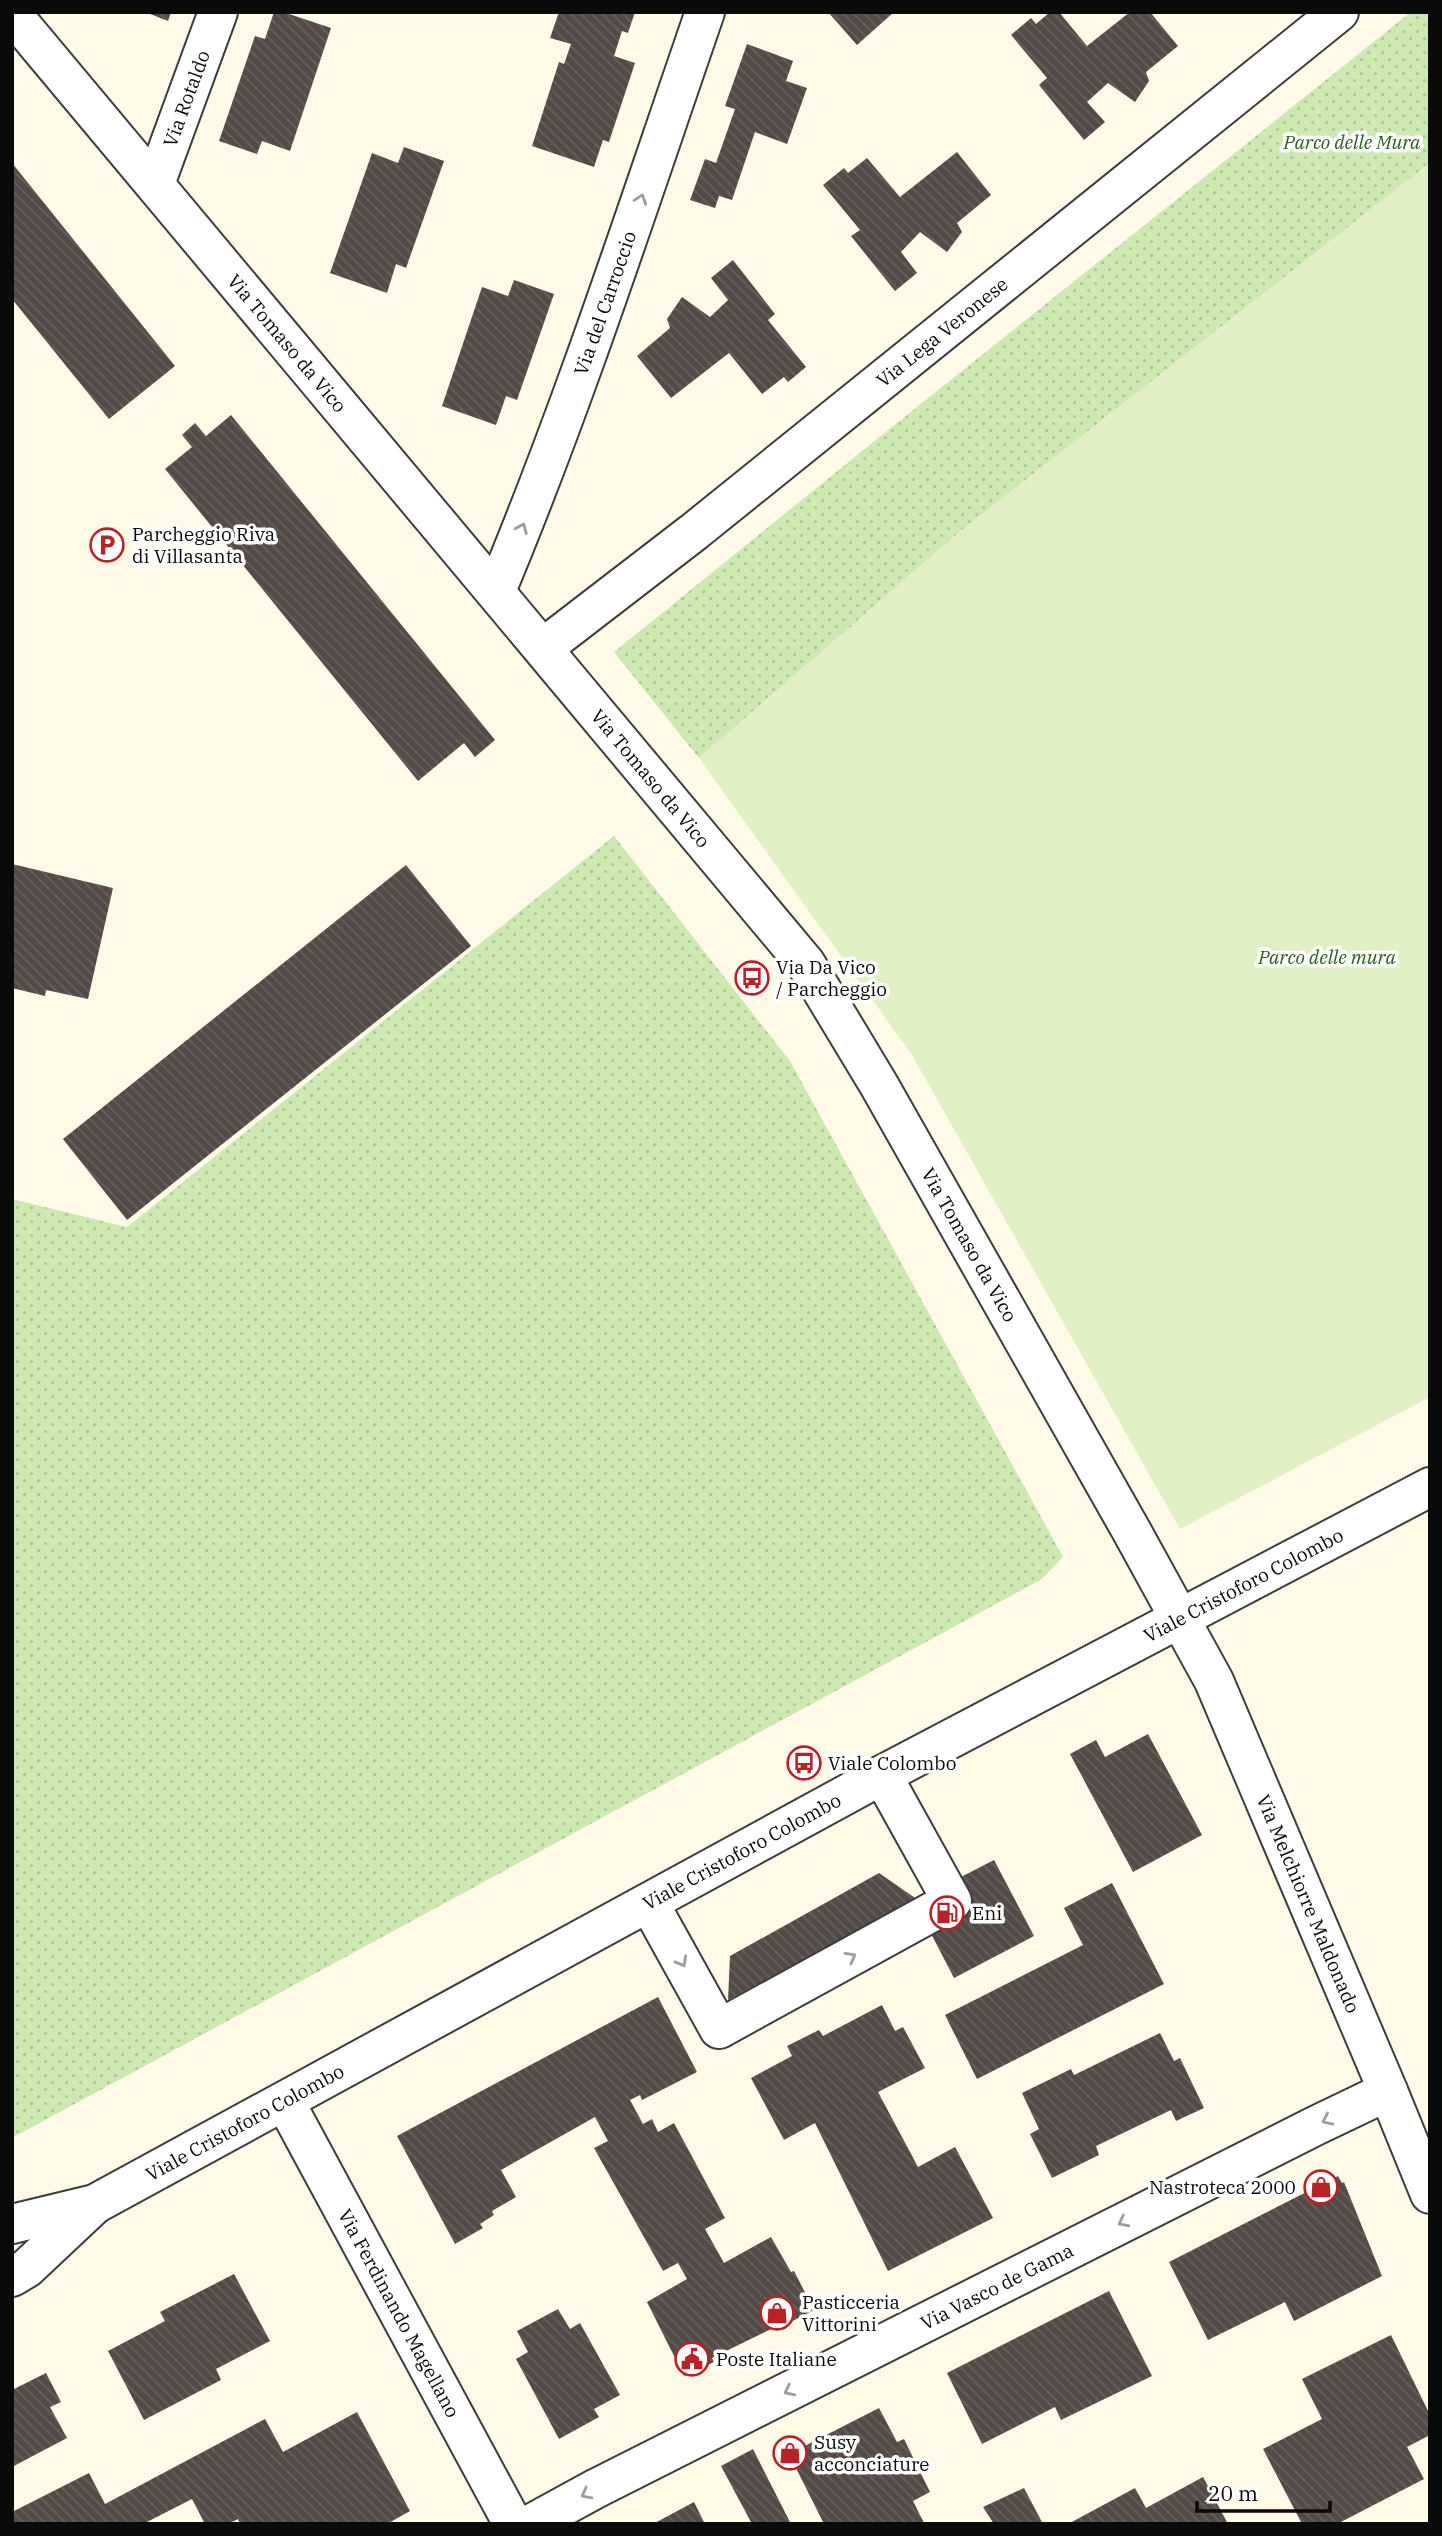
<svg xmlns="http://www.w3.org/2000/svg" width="1442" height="2536" viewBox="0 0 1442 2536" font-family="'IBM Plex Serif',serif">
  <defs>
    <pattern id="park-dots" width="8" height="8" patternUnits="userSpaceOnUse" patternTransform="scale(1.75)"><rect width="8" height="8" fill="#cee8b2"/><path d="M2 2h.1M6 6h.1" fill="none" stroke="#b0c698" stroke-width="1.8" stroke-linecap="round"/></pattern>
    <pattern id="building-back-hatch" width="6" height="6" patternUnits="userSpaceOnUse" patternTransform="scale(1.75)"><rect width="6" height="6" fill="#534b47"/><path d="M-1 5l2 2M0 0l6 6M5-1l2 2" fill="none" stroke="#67605d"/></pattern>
  </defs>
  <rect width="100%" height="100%" fill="#fffae7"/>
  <path fill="url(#park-dots)" d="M 1411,12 L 1430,12 L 1430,163 L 962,530 L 699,758 L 614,652 L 877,439 Z
    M 614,836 L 790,1061 L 1063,1557 L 1042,1579 L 12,2138 L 12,1199 L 127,1227 Z"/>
  <path fill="#e0f0c4" d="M 1430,163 L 1430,1397 L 1180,1529 L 912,1055 L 699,758 L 962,530 Z"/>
  <path fill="url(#building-back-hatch)" d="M 145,12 L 171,12 L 168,21 Z
    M 274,12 L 283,12 L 331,28 L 290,151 L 262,141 L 257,154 L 219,141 L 255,36 L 265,39 Z
    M 559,12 L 635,12 L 628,33 L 622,31 L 614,56 L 635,63 L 609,142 L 603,140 L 594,167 L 532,146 L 559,62 L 564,64 L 571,44 L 550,38 Z
    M 828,12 L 894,12 L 857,45 Z
    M 1050,12 L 1059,12 L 1087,46 L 1130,12 L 1150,12 L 1178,46 L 1146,72 L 1149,81 L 1135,102 L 1108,83 L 1087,102 L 1105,122 L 1084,140 L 1039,85 L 1047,78 L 1011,35 L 1031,18 L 1036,24 Z
    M 747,44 L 793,61 L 786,81 L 807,88 L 787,144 L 755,132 L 732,200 L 719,196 L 715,208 L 690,200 L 705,159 L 716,163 L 735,109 L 725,106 Z
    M 404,147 L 444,161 L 406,268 L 396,264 L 387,293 L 330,273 L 372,153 L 398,163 Z
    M 957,152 L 991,195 L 957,223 L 962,232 L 947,252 L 920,232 L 901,252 L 917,273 L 895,291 L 851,236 L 860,230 L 823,185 L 844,168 L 848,173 L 867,158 L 900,197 Z
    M 12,163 L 175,366 L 109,419 L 12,299 Z
    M 733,260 L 775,314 L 768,320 L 806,367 L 788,382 L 784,377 L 762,394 L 729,353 L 671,398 L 637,356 L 670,328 L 667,319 L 682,297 L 710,317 L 728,300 L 711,278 Z
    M 514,280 L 554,294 L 517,400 L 506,396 L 496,425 L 442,406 L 482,287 L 508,296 Z
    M 231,415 L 495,740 L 475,757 L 464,743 L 418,781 L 165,469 L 192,447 L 182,435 L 195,423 L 206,436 Z
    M 12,864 L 113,888 L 88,999 L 46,990 L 45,996 L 12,988 Z
    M 406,865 L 471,946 L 127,1220 L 63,1139 Z
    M 1148,1734 L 1202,1835 L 1133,1872 L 1070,1754 L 1096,1740 L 1105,1757 Z
    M 994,1860 L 1034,1936 L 954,1978 L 926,1924 L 959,1878 Z
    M 879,1873 L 918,1900 L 728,2000 L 730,1956 Z
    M 1112,1883 L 1164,1984 L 977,2079 L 945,2015 L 1083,1945 L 1064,1908 Z
    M 658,1997 L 697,2072 L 642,2100 L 640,2095 L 630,2100 L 643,2124 L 652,2119 L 658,2132 L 674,2123 L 725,2218 L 705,2229 L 724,2263 L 771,2237 L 791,2272 L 794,2271 L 814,2310 L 777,2329 L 775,2327 L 712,2358 L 714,2362 L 684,2376 L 647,2302 L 687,2279 L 678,2263 L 663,2271 L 594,2148 L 608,2141 L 595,2117 L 501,2170 L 516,2197 L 492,2211 L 494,2215 L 480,2224 L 483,2228 L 455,2244 L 397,2136 Z
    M 882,2005 L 895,2031 L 903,2027 L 925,2068 L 878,2092 L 918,2167 L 955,2147 L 993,2218 L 888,2271 L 815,2123 L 784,2140 L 751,2078 L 792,2056 L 787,2046 L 819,2030 L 823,2036 Z
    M 1160,2033 L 1174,2061 L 1180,2058 L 1204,2108 L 1176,2121 L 1171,2110 L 1096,2146 L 1099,2155 L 1052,2178 L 1030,2134 L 1039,2129 L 1022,2093 L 1071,2069 L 1074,2075 Z
    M 1338,2176 L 1342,2183 L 1344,2182 L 1382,2276 L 1294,2321 L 1285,2302 L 1208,2340 L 1169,2262 Z
    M 234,2274 L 270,2341 L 216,2369 L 221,2380 L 144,2420 L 108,2351 L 165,2321 L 160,2312 Z
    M 1109,2291 L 1152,2376 L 1061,2420 L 1055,2407 L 982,2444 L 947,2373 Z
    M 558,2309 L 570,2329 L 580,2323 L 620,2395 L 594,2409 L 599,2417 L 559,2439 L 516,2359 L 528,2352 L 517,2331 Z
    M 1391,2335 L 1430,2415 L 1430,2435 L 1407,2447 L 1424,2479 L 1337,2524 L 1302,2524 L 1263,2449 L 1322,2419 L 1302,2379 Z
    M 46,2373 L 61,2402 L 50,2407 L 67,2438 L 12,2467 L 12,2390 Z
    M 879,2408 L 897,2442 L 904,2439 L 930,2492 L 913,2501 L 924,2523 L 824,2524 L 789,2454 Z
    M 357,2412 L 410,2511 L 387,2524 L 240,2524 L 238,2519 L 228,2524 L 205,2524 L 192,2499 L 143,2524 L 12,2524 L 12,2512 L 89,2473 L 105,2504 L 265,2419 L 283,2452 Z
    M 753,2449 L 761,2465 L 791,2524 L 752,2524 L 721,2466 Z
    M 1203,2477 L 1228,2524 L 1068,2524 L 1135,2488 L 1146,2508 Z
    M 1024,2488 L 1043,2524 L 994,2524 L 983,2507 Z
    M 694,2502 L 705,2524 L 653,2524 Z"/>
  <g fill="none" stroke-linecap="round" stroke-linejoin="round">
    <defs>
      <g id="minor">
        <path id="s1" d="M 12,14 L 806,964 L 879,1085 L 1131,1530 L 1214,1681 L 1388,2091 L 1430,2194"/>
        <path id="s2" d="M 155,184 L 218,12"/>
        <path id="s3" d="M 496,591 C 575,402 638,206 705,12"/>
        <path id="s4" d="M 543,648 L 695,531 L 1339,12"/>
        <path d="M 649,1903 L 719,2029 L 952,1901 L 882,1775"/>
        <path id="s5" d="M 285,2102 L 513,2524"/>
        <path id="s6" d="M 12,2224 L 95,2204 L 882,1775 L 1430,1487"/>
        <path d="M 12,2277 L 27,2268 L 94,2205"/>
        <path id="s7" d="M 531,2524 L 595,2489 L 1315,2126 L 1388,2091"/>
      </g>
    </defs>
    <use href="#minor" stroke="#3d3d3d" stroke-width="42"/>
    <use href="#minor" stroke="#fff" stroke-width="38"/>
  </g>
  <defs><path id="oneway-chevron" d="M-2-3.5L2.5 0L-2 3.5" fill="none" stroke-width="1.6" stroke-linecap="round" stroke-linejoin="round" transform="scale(1.75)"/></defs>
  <g stroke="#9d9d9d">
    <use href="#oneway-chevron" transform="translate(641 199) rotate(-71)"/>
    <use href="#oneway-chevron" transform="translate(522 528) rotate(-67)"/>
    <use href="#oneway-chevron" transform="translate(851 1957) rotate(-29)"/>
    <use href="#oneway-chevron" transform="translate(682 1962) rotate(61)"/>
    <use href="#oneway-chevron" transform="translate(1327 2120) rotate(155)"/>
    <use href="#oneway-chevron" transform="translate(1123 2222) rotate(153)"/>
    <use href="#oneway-chevron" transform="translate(789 2391) rotate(153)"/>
    <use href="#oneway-chevron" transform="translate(586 2494) rotate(152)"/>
  </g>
  <defs>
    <symbol id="parking-ring" viewBox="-11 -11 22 22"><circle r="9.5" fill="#fff" stroke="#ba2229" stroke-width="1.5"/><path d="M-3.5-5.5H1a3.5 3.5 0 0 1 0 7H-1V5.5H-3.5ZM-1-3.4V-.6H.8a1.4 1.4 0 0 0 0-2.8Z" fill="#ba2229"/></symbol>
    <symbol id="bus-ring" viewBox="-11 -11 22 22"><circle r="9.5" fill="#fff" stroke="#ba2229" stroke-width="1.5"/><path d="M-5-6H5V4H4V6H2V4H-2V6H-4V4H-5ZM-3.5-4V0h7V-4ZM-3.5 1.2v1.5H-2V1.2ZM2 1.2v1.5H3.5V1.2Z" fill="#ba2229"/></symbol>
    <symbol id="fuel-ring" viewBox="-11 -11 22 22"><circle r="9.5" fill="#fff" stroke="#ba2229" stroke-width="1.5"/><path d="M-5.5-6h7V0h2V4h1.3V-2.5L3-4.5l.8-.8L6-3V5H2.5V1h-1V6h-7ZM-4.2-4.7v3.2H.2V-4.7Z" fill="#ba2229"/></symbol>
    <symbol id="shop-ring" viewBox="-11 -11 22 22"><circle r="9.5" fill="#fff" stroke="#ba2229" stroke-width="1.5"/><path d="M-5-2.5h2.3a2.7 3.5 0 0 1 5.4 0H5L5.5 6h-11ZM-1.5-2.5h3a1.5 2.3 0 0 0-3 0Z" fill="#ba2229"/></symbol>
    <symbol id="civic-ring" viewBox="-11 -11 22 22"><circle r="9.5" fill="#fff" stroke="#ba2229" stroke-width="1.5"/><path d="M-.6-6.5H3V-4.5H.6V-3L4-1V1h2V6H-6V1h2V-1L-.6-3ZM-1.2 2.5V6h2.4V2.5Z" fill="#ba2229"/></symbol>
  </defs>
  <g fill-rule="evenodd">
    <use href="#parking-ring" x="88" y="526" width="38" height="38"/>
    <use href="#bus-ring" x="733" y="959" width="38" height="38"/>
    <use href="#bus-ring" x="785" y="1744" width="38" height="38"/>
    <use href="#fuel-ring" x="928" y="1894" width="38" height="38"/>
    <use href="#shop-ring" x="1302" y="2168" width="38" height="38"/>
    <use href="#shop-ring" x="758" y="2294" width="38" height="38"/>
    <use href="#civic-ring" x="673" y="2340" width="38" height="38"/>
    <use href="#shop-ring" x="771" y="2434" width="38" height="38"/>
  </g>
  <g text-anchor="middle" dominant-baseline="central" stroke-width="7" stroke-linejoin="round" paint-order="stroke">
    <g font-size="19" fill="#0a0a0a" stroke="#fff">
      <text stroke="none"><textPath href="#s2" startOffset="91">Via Rotaldo</textPath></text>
      <text stroke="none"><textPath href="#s3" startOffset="308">Via del Carroccio</textPath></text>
      <text stroke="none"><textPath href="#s4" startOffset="509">Via Lega Veronese</textPath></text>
      <text stroke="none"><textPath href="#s1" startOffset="429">Via Tomaso da Vico</textPath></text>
      <text stroke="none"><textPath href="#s1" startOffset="996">Via Tomaso da Vico</textPath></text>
      <text stroke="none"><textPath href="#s1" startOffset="1563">Via Tomaso da Vico</textPath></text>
      <text stroke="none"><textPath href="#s6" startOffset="1390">Viale Cristoforo Colombo</textPath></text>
      <text stroke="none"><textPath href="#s6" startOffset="822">Viale Cristoforo Colombo</textPath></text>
      <text stroke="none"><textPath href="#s1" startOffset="2305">Via Melchiorre Maldonado</textPath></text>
      <text stroke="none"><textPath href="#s6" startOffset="256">Viale Cristoforo Colombo</textPath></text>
      <text stroke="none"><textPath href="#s7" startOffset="523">Via Vasco de Gama</textPath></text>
      <text stroke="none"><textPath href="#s5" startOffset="240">Via Ferdinando Magellano</textPath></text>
    </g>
    <g font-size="19" font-style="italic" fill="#29611b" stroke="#fff">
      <text x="1352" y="142">Parco delle Mura</text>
      <text x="1327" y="957">Parco delle mura</text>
    </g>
    <g font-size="19" fill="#0a0a0a" stroke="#fff" text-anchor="start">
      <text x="132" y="534">Parcheggio Riva<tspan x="132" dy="22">di Villasanta</tspan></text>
      <text x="776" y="967">Via Da Vico<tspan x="776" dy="22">/ Parcheggio</tspan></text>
      <text x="828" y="1763">Viale Colombo</text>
      <text x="972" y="1913">Eni</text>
      <text x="1296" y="2187" text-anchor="end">Nastroteca 2000</text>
      <text x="802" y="2302">Pasticceria<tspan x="802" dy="22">Vittorini</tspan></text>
      <text x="716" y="2359">Poste Italiane</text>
      <text x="814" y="2442">Susy<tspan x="814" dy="22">acconciature</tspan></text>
    </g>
  </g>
  <rect width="1442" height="2536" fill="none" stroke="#0a0a0a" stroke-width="28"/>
  <path d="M1197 2501v10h133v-10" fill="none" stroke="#0a0a0a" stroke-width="3.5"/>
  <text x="1208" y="2501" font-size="21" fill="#0a0a0a" stroke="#ffffff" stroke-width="5" paint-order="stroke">20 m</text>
</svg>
